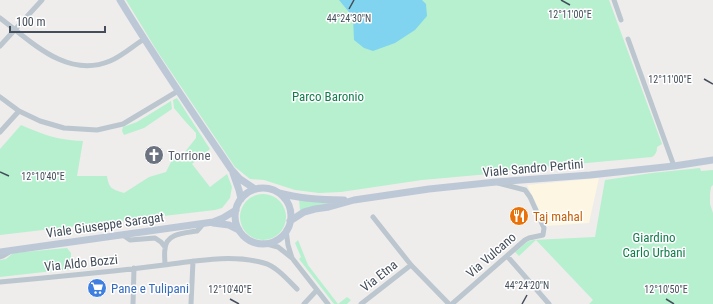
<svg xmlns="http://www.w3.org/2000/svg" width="713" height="304" viewBox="0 0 713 304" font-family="'Roboto Condensed',sans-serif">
  <rect width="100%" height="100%" fill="#efecec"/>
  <path fill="#fcf6e2" d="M 599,178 L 589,223 L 547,226 L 527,185 Z"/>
  <path fill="#b6f0cf" d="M 126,0 L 609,0 L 662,144 L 657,147 C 657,152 656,154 652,157 L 490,172 L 489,174 L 422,180 L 341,192 L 319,193 L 295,190 L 264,180 L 250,179 L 235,167 L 157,51 Z
    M 177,98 L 210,149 L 192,164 L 210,187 L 227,174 L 232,187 L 230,198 L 222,208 L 215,210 L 0,235 L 0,149 L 21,125 C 44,135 58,140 83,141 L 77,176 L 107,176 C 109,189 112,189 124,193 L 149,177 L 166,172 L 173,158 L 177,157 L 180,158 L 196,138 L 196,133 L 184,120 L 174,108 L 173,100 Z
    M 171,101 L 172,109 L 144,128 L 124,135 L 122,131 L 123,127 L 137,122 Z
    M 700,168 L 701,171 L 713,170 L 713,185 L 711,187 L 710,194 L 710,204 L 713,213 L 713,304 L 589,304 L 593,300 L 536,240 L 519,256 L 515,252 L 527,242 L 533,240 L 595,237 L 605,180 L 652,173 Z
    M240 217a23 23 0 1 1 46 0a23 23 0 1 1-46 0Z
    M 299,199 L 334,203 L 300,211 Z
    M 298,240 L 308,265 L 338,304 L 347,297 L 351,300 L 347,304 L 334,304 L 299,259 L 301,257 L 295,243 Z
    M 67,248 L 71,253 L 71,269 L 0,277 L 0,260 L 6,259 L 13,253 Z"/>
  <path fill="#81d4f0" d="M 339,0 L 422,0 L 426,4 L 427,16 L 415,30 L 395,43 L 373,51 L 364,48 L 354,40 L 353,17 Z"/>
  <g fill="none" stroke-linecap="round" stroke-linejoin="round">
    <path stroke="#bbc6cf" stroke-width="5" d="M 614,0 L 621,20
      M 0,18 C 32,42 67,79 110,61 C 122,56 133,46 144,39
      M 628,39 L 674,166
      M 0,46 L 42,0
      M 0,97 L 19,111 L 40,121 L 64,128 L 97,130 L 123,124 L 178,91
      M 0,132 L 19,111
      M 373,217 L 411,265 L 449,304
      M 286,230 L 288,245 L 292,258
      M 123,235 L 130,240 L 155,238 L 161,242 L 165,247
      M 263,243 L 278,247 L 292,258 L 328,304
      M 507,256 L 549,304
      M 0,257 L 3,256 L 11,251
      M 165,265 C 165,260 164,254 165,249 C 166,233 185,233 197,231 L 203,224
      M 0,282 C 55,277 110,272 164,265 C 196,261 232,254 264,263 C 276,266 288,280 297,289
      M 133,304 L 134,268
      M 191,304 L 193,261
      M 304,304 L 317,290
      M 361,304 L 411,265
      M 452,304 L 525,240 L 529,238 L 543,235 L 544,228 L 530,197 L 525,190 L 498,183"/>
    <path stroke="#bdc8d7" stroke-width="7" d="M 120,0 C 155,58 193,113 231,169 L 240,179 L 255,189
      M 233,173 L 239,190 L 241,199
      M235 216a28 28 0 1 1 56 0a28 28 0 1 1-56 0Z
      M 279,193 C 301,199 322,200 344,200
      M 290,221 L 304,212 L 315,209 L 329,207 L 354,200 L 429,189 L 496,182 L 590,175 L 674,166 L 713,160
      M 213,223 L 229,225 L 239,230
      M 0,252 L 213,222 L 223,218 L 236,210"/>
  </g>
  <path fill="none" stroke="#434e5a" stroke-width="1.5" d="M 561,0 L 570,5M 349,9 L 354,0M 704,79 L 713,84M 0,172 L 9,176M 230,299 L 239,304M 666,299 L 674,304M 522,304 L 527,295"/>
  <defs>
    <symbol id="church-disc" viewBox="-11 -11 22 22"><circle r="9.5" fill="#6b7280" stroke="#fff"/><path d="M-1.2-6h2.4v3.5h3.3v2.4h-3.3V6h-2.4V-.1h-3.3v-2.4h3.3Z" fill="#fff"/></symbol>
    <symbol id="restaurant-disc" viewBox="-11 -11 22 22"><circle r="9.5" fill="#e8710a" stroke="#fff"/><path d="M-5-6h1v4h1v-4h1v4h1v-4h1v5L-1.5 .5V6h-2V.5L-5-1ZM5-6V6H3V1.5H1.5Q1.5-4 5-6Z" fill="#fff"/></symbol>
    <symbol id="supermarket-disc" viewBox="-11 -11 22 22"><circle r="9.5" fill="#3f7fe0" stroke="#fff"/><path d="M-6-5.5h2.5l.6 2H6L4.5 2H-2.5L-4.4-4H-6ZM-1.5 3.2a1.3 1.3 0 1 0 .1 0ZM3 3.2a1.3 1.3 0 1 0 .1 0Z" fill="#fff"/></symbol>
  </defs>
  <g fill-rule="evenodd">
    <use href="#church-disc" x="143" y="144" width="22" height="22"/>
    <use href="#restaurant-disc" x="508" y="205" width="22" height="22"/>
    <use href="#supermarket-disc" x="86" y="277" width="22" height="22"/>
  </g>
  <g text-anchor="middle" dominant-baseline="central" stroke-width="3" stroke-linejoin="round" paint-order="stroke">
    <g font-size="13" fill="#127e4c" stroke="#fff">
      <text x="328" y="96">Parco Baronio</text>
      <text x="654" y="237">Giardino<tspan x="654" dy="15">Carlo Urbani</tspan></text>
    </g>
    <g font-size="13" fill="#5b616d" stroke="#fff" text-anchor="start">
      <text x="168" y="155">Torrione</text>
    </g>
    <g font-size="13" fill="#434e5a" stroke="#fff">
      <text transform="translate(533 168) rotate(-5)">Viale Sandro Pertini</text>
      <text transform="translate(105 225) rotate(-8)">Viale Giuseppe Saragat</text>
      <text transform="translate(491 255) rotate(-41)">Via Vulcano</text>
      <text transform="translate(81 263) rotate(-6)">Via Aldo Bozzi</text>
      <text transform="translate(379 276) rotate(-38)">Via Etna</text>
    </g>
    <g font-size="13" fill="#c56008" stroke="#fff" text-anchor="start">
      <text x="533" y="216">Taj mahal</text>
    </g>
    <g font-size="13" fill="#366cbe" stroke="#fff" text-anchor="start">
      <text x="111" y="288">Pane e Tulipani</text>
    </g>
  </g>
  <g font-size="10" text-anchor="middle" fill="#434e5a" stroke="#fff" stroke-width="3" stroke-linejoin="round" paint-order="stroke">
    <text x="570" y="18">12°11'00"E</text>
    <text x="349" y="22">44°24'30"N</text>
    <text x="670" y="83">12°11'00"E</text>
    <text x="43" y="180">12°10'40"E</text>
    <text x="527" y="289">44°24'20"N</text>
    <text x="230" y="293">12°10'40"E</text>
    <text x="666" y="293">12°10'50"E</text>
  </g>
  <path d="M10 26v6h95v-6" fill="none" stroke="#434e5a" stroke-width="2"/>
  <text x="16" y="26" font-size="12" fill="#434e5a" stroke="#ffffff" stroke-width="3" paint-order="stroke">100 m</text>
</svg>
